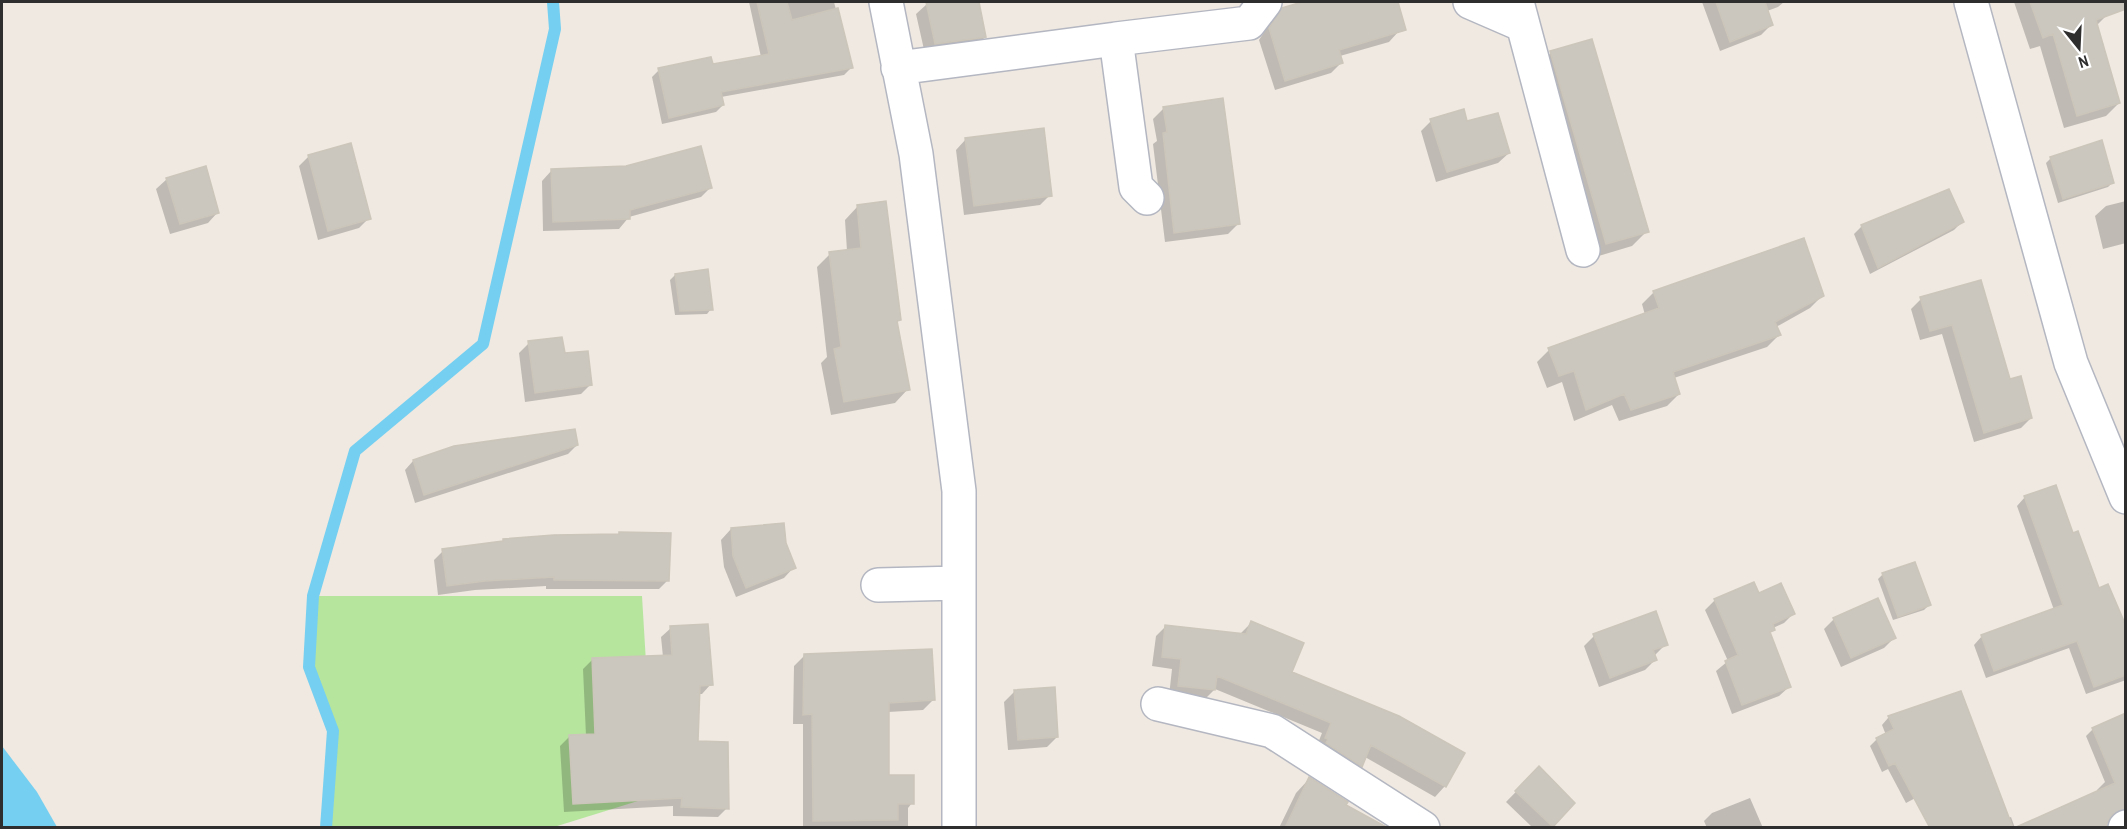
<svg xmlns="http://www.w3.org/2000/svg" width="2127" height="829" viewBox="0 0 2127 829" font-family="'Archivo Narrow',sans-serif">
  <rect width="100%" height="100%" fill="#efe9e1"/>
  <path fill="#b6e59e" d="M 313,596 L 642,596 L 654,796 L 554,827 L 326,827 L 333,731 L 309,667 Z"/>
  <path fill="#75cff0" d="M 2,746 L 37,792 L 57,827 L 2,827 Z"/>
  <path fill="#0003" d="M 749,2 L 834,2 L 851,68 L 844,75 L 721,97 L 723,105 L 716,112 L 662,124 L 652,77 L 659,70 L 712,66 L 761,57 Z
    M 939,2 L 978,2 L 985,37 L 975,47 L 925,54 L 916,14 L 927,4 Z
    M 1307,2 L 1390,2 L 1399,31 L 1389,42 L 1340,56 L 1342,62 L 1331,73 L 1275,90 L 1259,40 L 1272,20 L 1283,9 Z
    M 1702,2 L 1784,2 L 1778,7 L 1767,11 L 1771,25 L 1761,35 L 1720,51 Z
    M 2014,2 L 2104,2 L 2108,14 L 2096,26 L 2119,103 L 2106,116 L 2064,128 L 2040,46 L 2030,49 Z
    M 1551,53 L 1647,231 L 1632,246 L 1592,258 L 1536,67 Z
    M 1163,109 L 1238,224 L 1228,234 L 1165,242 L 1153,144 L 1157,141 L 1153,119 Z
    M 1431,121 L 1466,123 L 1509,153 L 1498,163 L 1436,182 L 1421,131 Z
    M 966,139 L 1050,195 L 1040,205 L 964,215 L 956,150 Z
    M 2101,142 L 2113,182 L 2108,187 L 2058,203 L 2046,163 L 2050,159 Z
    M 309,156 L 369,218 L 359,228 L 318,240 L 299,166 Z
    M 552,170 L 711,187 L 701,197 L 629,217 L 619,229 L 543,231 L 542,181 Z
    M 167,179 L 218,212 L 208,223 L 170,234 L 156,189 Z
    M 2126,201 L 2126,243 L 2103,249 L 2095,216 L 2106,206 Z
    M 858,206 L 899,320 L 896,323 L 908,389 L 895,403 L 831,415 L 821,363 L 827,357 L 817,267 L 830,254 L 847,251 L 845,220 Z
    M 1962,222 L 1954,230 L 1870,274 L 1854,234 L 1862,226 Z
    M 675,275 L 711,309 L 707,314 L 675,315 L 670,280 Z
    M 1980,282 L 2009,381 L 2031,418 L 2021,428 L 1974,442 L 1942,334 L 1920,340 L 1911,309 L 1921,299 Z
    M 1654,292 L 1822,296 L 1810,308 L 1776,327 L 1779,335 L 1767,347 L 1674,378 L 1679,394 L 1667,406 L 1619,421 L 1612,405 L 1574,421 L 1562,382 L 1547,388 L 1537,362 L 1549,350 L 1645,315 L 1642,304 Z
    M 529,343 L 563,355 L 591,384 L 581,394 L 525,402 L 519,353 Z
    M 577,445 L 568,454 L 415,503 L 405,470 L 413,461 Z
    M 2025,497 L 2072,535 L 2126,643 L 2126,680 L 2086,694 L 2069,648 L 1986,678 L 1974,645 L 1982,636 L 2054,610 L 2017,506 Z
    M 731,529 L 785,543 L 794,567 L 784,578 L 736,597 L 724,567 L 721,540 Z
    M 443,551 L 668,580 L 659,589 L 546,589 L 546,586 L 475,590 L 438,595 L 434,560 Z
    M 1883,574 L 1929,605 L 1924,610 L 1893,620 L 1878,579 Z
    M 1758,595 L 1793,614 L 1784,623 L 1773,628 L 1769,634 L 1789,687 L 1779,696 L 1732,714 L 1716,671 L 1728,661 L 1705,610 L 1715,600 Z
    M 1834,619 L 1894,638 L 1884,648 L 1841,667 L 1824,629 Z
    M 1251,623 L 1290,673 L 1445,786 L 1435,797 L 1365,757 L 1361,766 L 1351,776 L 1316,748 L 1322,733 L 1215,689 L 1204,700 L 1169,696 L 1172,669 L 1152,666 L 1156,636 L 1166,626 L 1240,634 Z
    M 671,628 L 711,684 L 702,694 L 698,694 L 696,742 L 727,808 L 718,817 L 673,816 L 673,806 L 564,812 L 560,746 L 570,736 L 586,736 L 583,669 L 593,659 L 663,657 L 661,637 Z
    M 1594,636 L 1666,644 L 1654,656 L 1655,660 L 1645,670 L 1599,687 L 1584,646 Z
    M 804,656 L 933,700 L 923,710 L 888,712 L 887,776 L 912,803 L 908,808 L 908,828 L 803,828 L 803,724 L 793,724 L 794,666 Z
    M 1015,691 L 1057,737 L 1047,747 L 1008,750 L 1004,702 Z
    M 1960,693 L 2008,818 L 2011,817 L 2015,828 L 1954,828 L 1938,786 L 1906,803 L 1888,769 L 1882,772 L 1870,746 L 1877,739 L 1886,735 L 1882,725 L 1888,718 Z
    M 2093,729 L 2126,731 L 2126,817 L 2112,816 L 2108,818 L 2097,790 L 2105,782 L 2086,736 Z
    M 1539,768 L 1573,803 L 1550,828 L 1533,828 L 1506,802 Z
    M 1309,779 L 1344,806 L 1365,828 L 1279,828 L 1296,793 Z
    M 1750,798 L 1763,828 L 1707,828 L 1704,821 L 1712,813 Z"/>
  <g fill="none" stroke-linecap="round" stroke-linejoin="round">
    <path stroke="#75cff0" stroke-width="12" d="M 326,828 L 333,731 L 309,667 L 313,596 L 355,451 L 483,344 L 555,29 L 553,2"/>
  </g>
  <path fill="#cbc7bf" stroke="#cbc5ba" stroke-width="1.5" d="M 757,2 L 787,2 L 792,20 L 838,8 L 853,68 L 721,92 L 724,105 L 669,118 L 658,68 L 711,57 L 713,64 L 769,54 Z
    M 926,2 L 979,2 L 986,37 L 935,44 Z
    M 1302,2 L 1398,2 L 1406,30 L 1339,50 L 1343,63 L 1285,81 L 1269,28 L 1282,8 Z
    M 1716,2 L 1765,2 L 1773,25 L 1730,42 Z
    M 2030,2 L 2126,2 L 2126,9 L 2096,20 L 2120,103 L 2077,116 L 2053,34 L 2043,38 Z
    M 1592,39 L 1649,232 L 1606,244 L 1550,51 Z
    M 1223,98 L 1240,224 L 1174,233 L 1163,133 L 1167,132 L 1163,107 Z
    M 1464,109 L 1467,121 L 1498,113 L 1510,153 L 1447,172 L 1430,119 Z
    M 1044,128 L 1052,196 L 974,206 L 965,138 Z
    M 2102,140 L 2114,183 L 2063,199 L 2050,157 Z
    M 351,143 L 371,219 L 328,231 L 308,155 Z
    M 701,146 L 712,188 L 630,210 L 630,219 L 553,222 L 551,169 L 626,166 Z
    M 206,166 L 219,213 L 180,224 L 166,178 Z
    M 1949,189 L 1964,222 L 1878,268 L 1861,225 Z
    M 886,201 L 901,320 L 897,321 L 910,390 L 844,402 L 834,349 L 841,347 L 829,252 L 861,248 L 857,205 Z
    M 1804,238 L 1824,296 L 1775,322 L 1781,335 L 1673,372 L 1680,394 L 1631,410 L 1624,394 L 1586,410 L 1574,371 L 1559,376 L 1548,348 L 1659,308 L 1653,291 Z
    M 708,269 L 713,310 L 680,311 L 675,274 Z
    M 1981,280 L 2010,379 L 2021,376 L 2032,418 L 1984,433 L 1952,325 L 1930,331 L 1920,297 Z
    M 562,337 L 565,353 L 588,351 L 592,385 L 535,393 L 528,341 Z
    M 575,429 L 578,445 L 424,495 L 413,460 L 454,446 Z
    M 2056,485 L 2073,533 L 2078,531 L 2099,588 L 2108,584 L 2126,626 L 2126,675 L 2094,687 L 2077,641 L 1994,671 L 1981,635 L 2063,605 L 2024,496 Z
    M 784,523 L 786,543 L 796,568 L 746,588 L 733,556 L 731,528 Z
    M 619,532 L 671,533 L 669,581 L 554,580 L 554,577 L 485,581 L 447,586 L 442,549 L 503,541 L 503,539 L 554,535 L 619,534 Z
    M 1915,562 L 1931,605 L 1898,617 L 1882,573 Z
    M 1754,582 L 1759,593 L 1781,583 L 1795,614 L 1773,624 L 1775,630 L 1770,632 L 1791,687 L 1742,705 L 1725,661 L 1738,655 L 1714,599 Z
    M 1878,598 L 1896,638 L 1851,658 L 1833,618 Z
    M 1656,611 L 1668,645 L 1653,650 L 1657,660 L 1610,678 L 1593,634 Z
    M 1251,621 L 1304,643 L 1292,672 L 1399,716 L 1465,753 L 1446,787 L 1371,745 L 1362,767 L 1326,743 L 1328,739 L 1325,738 L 1331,723 L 1217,676 L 1215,690 L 1178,686 L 1181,659 L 1162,657 L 1165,625 L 1246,634 Z
    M 708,624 L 713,685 L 700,686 L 698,741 L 728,742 L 729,809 L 681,807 L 682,798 L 573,804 L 569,735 L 595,734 L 592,658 L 672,655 L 670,626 Z
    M 932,649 L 935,700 L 889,703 L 889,775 L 914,775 L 914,804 L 898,804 L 898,820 L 813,821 L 812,714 L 803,715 L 804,654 Z
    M 1055,687 L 1058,737 L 1018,740 L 1014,690 Z
    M 1961,691 L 2013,828 L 1930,828 L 1895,763 L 1889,766 L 1876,738 L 1894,729 L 1888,716 Z
    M 2126,713 L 2126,809 L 2113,814 L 2107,823 L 2107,828 L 2014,828 L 2115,783 L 2092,728 Z
    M 1539,766 L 1575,803 L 1553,827 L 1515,791 Z
    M 1309,777 L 1348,802 L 1346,805 L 1388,828 L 1285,828 Z"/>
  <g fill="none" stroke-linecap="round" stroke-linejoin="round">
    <defs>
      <path id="minor" d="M 886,2 L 916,154 L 959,491 L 959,828
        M 1470,2 L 1523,25
        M 1517,2 L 1583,250
        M 1971,2 L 2071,363 L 2126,497
        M 1116,39 L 1249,23 L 1265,2
        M 898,68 L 1116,39 L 1136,187 L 1147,198
        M 878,585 L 959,583
        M 1158,704 L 1272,731 L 1423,828
        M 2125,828 L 2126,827"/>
    </defs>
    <use href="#minor" stroke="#b4b7c1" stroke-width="36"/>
    <use href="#minor" stroke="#fff" stroke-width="33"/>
  </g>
  <rect width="2127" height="829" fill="none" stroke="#2e2e2e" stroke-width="6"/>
  <g transform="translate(2079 48) rotate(162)" stroke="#ffffff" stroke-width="4.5" paint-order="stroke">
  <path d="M0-4.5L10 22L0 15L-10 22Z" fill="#2e2e2e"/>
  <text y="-9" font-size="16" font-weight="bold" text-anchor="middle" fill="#2e2e2e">N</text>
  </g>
</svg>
